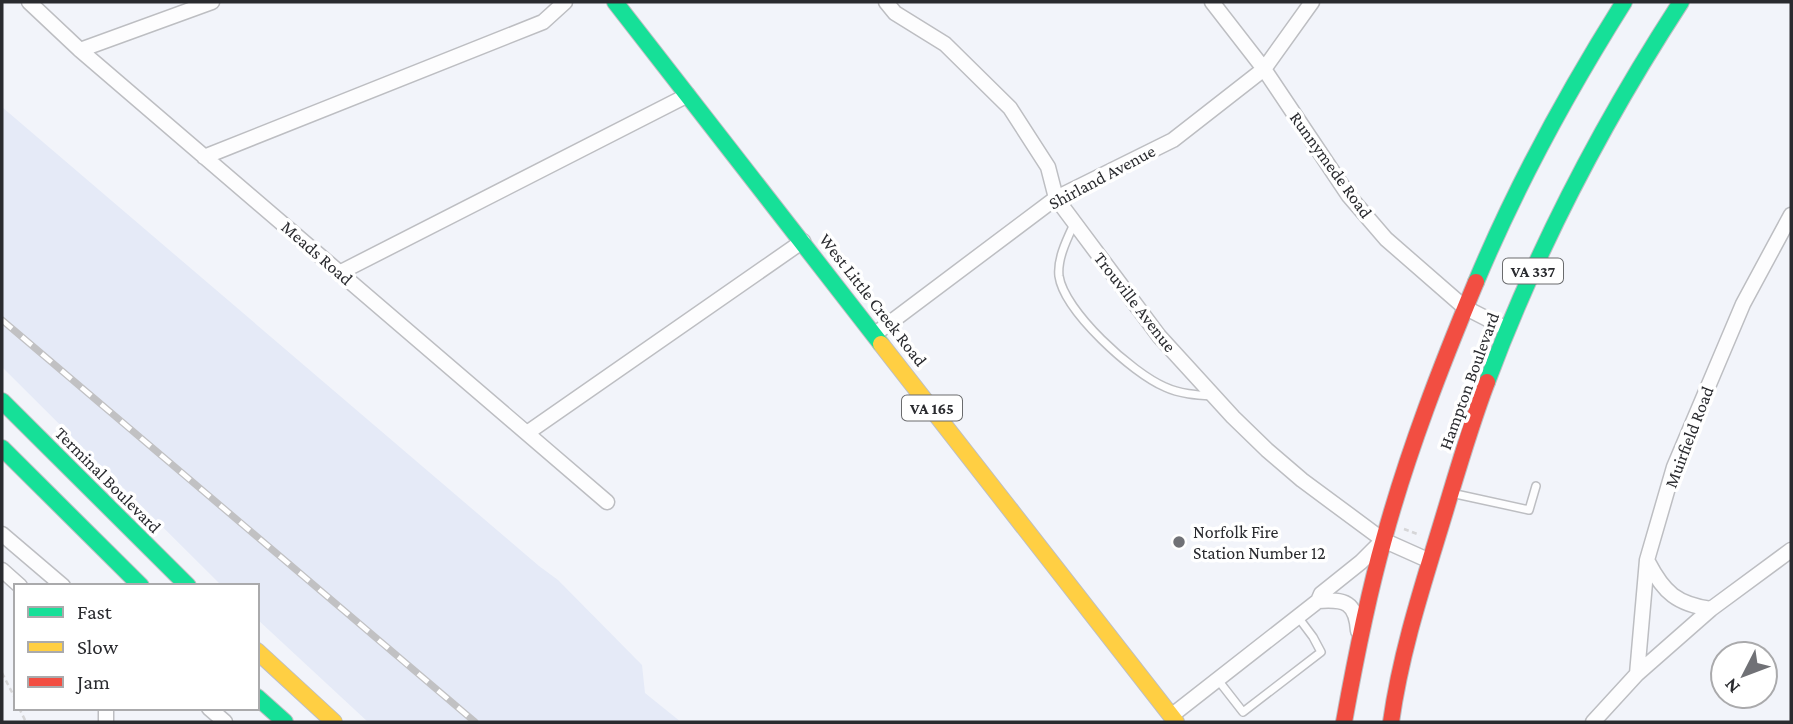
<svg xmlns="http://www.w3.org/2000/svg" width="1793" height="724" font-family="'Crimson Pro',serif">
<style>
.built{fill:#e5eaf7}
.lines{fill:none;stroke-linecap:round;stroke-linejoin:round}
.lane-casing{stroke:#bdbec2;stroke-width:10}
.street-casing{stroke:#bdbec2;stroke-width:17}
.fast-casing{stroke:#bdbec2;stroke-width:18}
.slow-casing{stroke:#bdbec2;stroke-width:18}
.jam-casing{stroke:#bdbec2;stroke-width:18}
.path{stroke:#d6d6d8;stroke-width:2.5;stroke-dasharray:5 3.5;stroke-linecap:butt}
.lane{stroke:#fdfdfe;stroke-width:7}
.street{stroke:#fdfdfe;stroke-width:14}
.fast{stroke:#16e098;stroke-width:16}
.slow{stroke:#ffcf43;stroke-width:16}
.jam{stroke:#f24e42;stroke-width:16}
.rail-casing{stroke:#c1c1c3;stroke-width:7}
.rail{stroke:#fff;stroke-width:4.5;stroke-dasharray:13;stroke-linecap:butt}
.poi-dot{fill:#707176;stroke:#fff;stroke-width:2.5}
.labels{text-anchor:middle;stroke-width:7;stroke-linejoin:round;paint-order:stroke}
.shield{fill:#fff;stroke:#6a6b6d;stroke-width:2}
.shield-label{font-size:16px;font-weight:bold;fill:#2a2b2f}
.street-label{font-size:18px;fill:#2a2b2f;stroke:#fff}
.poi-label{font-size:18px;fill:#2a2b2f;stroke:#fff;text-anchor:start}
</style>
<rect width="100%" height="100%" fill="#f2f4fa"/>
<!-- built -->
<path class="built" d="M2 107 539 566 558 580 642 665 645 693 681 722H368L257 619V586H222L2 367Z"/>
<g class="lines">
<defs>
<path id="lane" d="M1074 224C1067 239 1057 259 1059 276 1064 311 1132 373 1165 387 1180 394 1197 395 1213 396
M1451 493 1529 510 1536 486
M1218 680 1243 712 1321 652 1313 637 1298 617"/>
<path id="street" d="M29 2 80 50 607 502
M886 2 895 13 945 44 1010 108 1048 167 1056 198 1159 336 1233 417 1267 450 1302 480 1383 540 1430 561
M1212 2 1264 69 1349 196 1386 239 1464 307 1507 329
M80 50 212 2
M204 157 543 22 565 2
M339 273 688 95
M875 334 1056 198 1173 140 1264 69 1312 2
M527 433 803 241
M2 534 63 586
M1648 562C1664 593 1677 604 1711 609
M2 570 20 586
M1318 601C1345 599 1356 602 1358 631
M1637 674 1647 560 1674 467 1743 304 1791 215
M209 708 225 722
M1171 716 1318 601 1321 594 1361 562 1380 543
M106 722V708
M1593 722 1637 674 1711 609 1791 550"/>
<path id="fast" d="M615 2 881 344
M1476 282C1517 184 1568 91 1624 2
M1487 382C1537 248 1603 122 1681 2
M2 401 188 586
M2 448 141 586
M257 697 285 722"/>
<path id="slow" d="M881 344 1176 722
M257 651 334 722"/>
<path id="jam" d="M1344 722C1355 661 1367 599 1384 539 1408 451 1441 366 1476 282
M1391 722C1400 658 1419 597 1438 535 1454 483 1468 432 1487 382"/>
</defs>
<!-- lane casing -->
<use href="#lane" class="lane-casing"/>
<!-- street casing -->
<use href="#street" class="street-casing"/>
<!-- fast casing -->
<use href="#fast" class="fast-casing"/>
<!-- slow casing -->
<use href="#slow" class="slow-casing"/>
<!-- jam casing -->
<use href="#jam" class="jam-casing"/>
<!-- path -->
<path class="path" d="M1404 529 1420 535
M2 673 16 700
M19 708 26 722"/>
<!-- lane -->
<use href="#lane" class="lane"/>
<!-- street -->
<use href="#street" class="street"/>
<!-- fast -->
<use href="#fast" class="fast"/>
<!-- slow -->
<use href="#slow" class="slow"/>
<!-- jam -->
<use href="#jam" class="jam"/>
<defs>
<path id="rail" d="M2 320 475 722"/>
</defs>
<!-- rail casing -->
<use href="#rail" class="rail-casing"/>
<!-- rail -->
<use href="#rail" class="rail"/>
</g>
<!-- markers -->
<circle class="poi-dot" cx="1179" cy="542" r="7"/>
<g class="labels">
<!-- shield labels -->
<g class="shield">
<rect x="1503" y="258.5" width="60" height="25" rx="5"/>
<rect x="902" y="395.5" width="60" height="25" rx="5"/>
</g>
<g class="shield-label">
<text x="1533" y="277">VA 337</text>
<text x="932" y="414">VA 165</text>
</g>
<!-- street labels -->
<g class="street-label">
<text transform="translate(1331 165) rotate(54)" y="6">Runnymede Road</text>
<text transform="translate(1102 177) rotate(-28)" y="6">Shirland Avenue</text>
<text transform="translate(317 253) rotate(41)" y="6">Meads Road</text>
<text transform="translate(873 300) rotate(52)" y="6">West Little Creek Road</text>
<text transform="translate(1135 302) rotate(52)" y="6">Trouville Avenue</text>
<text transform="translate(1469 381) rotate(-70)" y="6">Hampton Boulevard</text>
<text transform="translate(1689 437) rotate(-69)" y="6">Muirfield Road</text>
<text transform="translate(108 480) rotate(45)" y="6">Terminal Boulevard</text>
</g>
<!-- poi labels -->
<g class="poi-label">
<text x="1193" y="538">Norfolk Fire<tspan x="1193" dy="21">Station Number 12</tspan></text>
</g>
</g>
<!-- border -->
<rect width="1793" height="724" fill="none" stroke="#2a2b2f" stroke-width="7"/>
<!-- legend -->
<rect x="14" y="584" width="245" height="126" fill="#ffffff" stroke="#aaaaac" stroke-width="2"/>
<rect x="28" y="607" width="35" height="10" fill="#16e098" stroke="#aaaaac" stroke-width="2"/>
<text x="77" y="619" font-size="21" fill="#2a2b2f">Fast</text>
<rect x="28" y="642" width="35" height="10" fill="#ffcf43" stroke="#aaaaac" stroke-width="2"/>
<text x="77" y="654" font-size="21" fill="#2a2b2f">Slow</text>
<rect x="28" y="677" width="35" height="10" fill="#f24e42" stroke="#aaaaac" stroke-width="2"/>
<text x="77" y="689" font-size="21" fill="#2a2b2f">Jam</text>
<!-- north arrow -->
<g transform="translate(1744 675) rotate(228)"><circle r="33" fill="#ffffff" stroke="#aaaaac" stroke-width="2"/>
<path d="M0-5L12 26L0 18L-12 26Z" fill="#707176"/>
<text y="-10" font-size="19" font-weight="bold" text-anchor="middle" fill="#2a2b2f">N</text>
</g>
</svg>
